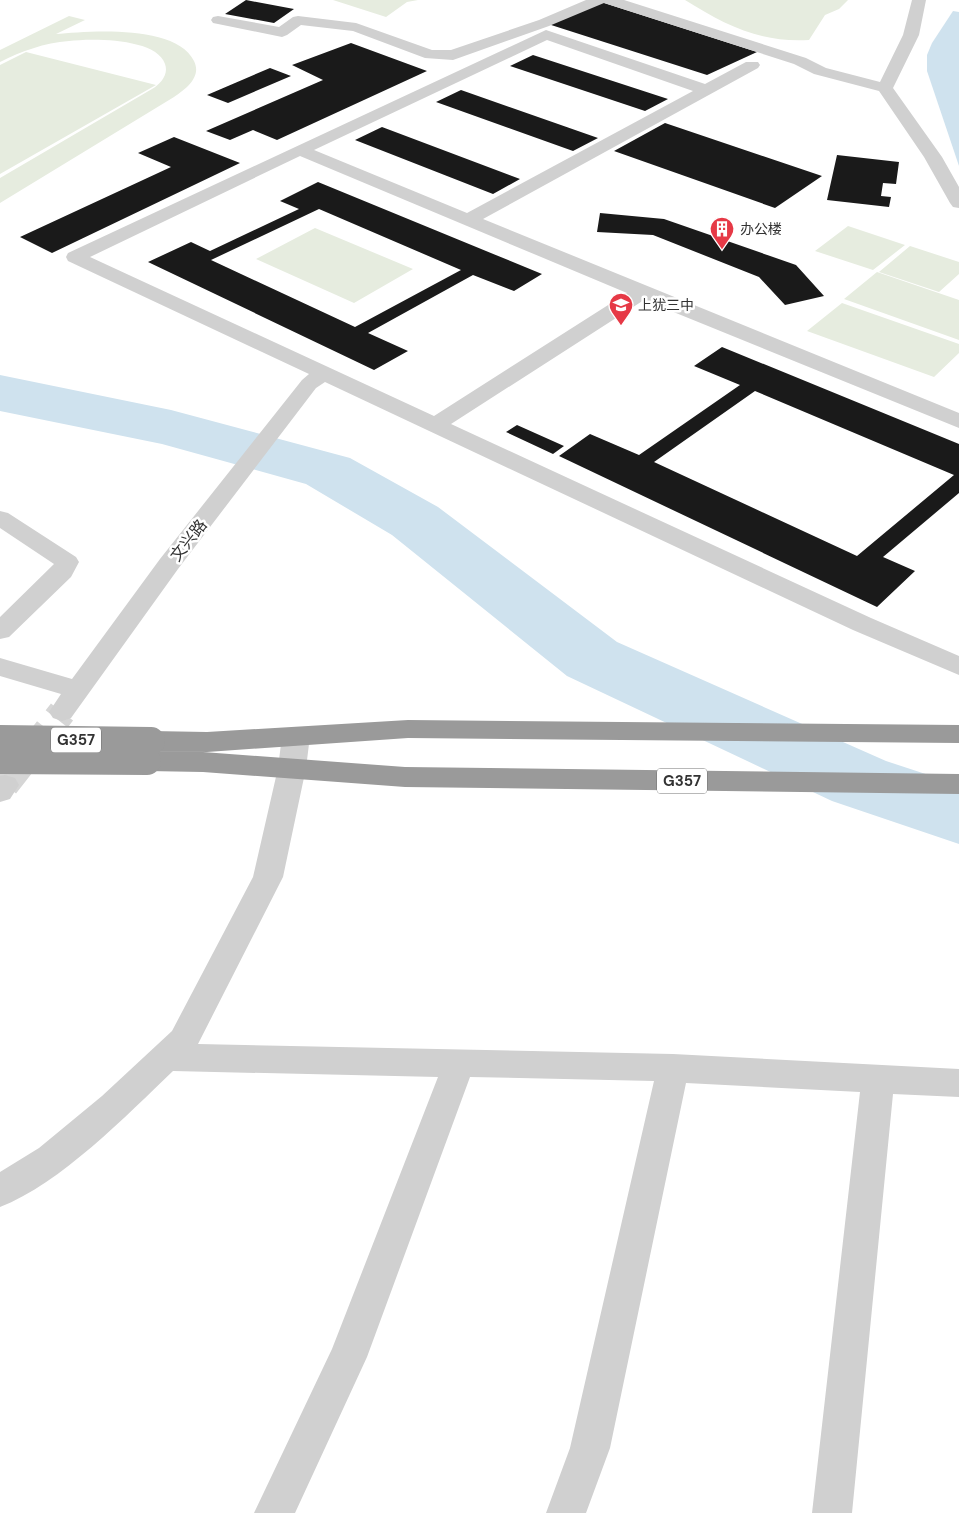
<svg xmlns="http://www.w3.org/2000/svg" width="959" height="1513" font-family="'DM Sans','Noto Sans SC',sans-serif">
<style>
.green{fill:#e6ecdf}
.water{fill:#cfe2ee}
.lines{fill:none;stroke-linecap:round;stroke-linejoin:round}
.river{fill:#cfe2ee;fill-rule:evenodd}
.building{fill:#1a1a1a;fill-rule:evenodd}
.minor-tunnel{stroke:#d6d6d6;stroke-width:28;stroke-dasharray:28 14;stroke-linecap:butt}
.minor{fill:#d0d0d0;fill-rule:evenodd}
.highway{fill:#9a9a9a;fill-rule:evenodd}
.highway-bridge{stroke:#9a9a9a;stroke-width:28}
.labels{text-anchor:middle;stroke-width:5;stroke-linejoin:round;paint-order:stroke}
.far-poi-label{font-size:14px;fill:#333;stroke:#fff;text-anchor:start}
.shield{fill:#fff;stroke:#707070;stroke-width:1}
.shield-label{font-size:15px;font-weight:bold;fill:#333}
.street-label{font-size:16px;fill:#333;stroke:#fff}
</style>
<rect width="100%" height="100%" fill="#fff"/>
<!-- green -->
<path class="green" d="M333 0H418L407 2 386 17Z
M685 0H848L839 9 825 15 809 40C760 43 725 25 685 0Z
M69 16 85 20 56 34C89 31 176 24 194 61 202 77 186 89 174 97L0 203V178L152 89C160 84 169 75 165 64 157 38 92 38 69 41 44 43 22 51 0 62V50Z
M26 52 156 85 0 174V65Z
M848 226 905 245 873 270 815 251Z
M315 228 413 269 354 303 256 259Z
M910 246 959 262V274L939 292 879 272Z
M877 272 959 300V340L844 299Z
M842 303 959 344V353L934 377 807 331Z"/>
<!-- water -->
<path class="water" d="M953 11 959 12V166L927 71V55L932 43Z"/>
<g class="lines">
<!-- river -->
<path class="river" d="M0 375 171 410 350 458 438 507 617 642 886 761 959 785V844L832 801 567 676 392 535 306 484 162 444 0 411Z"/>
</g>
<!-- building -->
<path class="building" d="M246 0 294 9 274 23 225 14Z
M601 2 757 52 707 75 548 24Z
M351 43 427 71 277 140 253 130 230 140 206 131 323 80 292 65Z
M533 55 668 99 645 111 510 66Z
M270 68 291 76 228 103 207 95Z
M461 90 598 138 573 151 436 102Z
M665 123 822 176 775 208 614 151Z
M382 127 520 179 493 194 355 140Z
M174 137 240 163 52 253 20 237 171 167 138 153Z
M837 155 899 162 896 184 883 183 881 196 891 197 889 207 827 200Z
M318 182 542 274 514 291 473 275 368 333 408 351 374 370 148 262 191 242 210 251 299 209 280 201ZM319 209 461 270 355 327 211 260Z
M600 213 664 219 796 265 824 296 785 305 759 277 653 235 597 232Z
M722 347 959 444V493L883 557 915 571 877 607 559 456 590 434 639 455 740 385 694 366ZM755 391 954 475 857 556 654 462Z
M517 425 564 446 553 454 506 432Z"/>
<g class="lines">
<!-- minor-tunnel -->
<path class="minor-tunnel" d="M5 785 62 712"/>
<!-- minor -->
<path class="minor" d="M586 0H624L806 58 826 68 880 82 903 35 912 0H926L919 35 893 88 942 157 959 187V208L953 207 950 203 924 157 879 91 814 74 794 64 604 3 549 26 453 60 425 58 353 31 301 25 287 35 282 37 218 24 213 23 211 20 213 17 218 16 279 27 293 17 298 16 356 23 432 50H451L539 20Z
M546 30 705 84 746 62H758L760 65 758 68 483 219 959 413V428L644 300 451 424 871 618 959 656V675L853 630 325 382 316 388 178 569 71 718 62 721 53 718 49 712 61 694 0 676V658L72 679 160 559 302 380 309 374 68 261 66 257 68 253ZM547 40 693 91 467 213 314 150ZM300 156 627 293 434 416 90 257Z
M0 511 8 513 76 557 79 562 71 577 9 637 0 639V617L54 564 0 528Z
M296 727 306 729 310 736 306 768 283 877 198 1044 673 1054 959 1069V1097L893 1094 852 1513H812L860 1092 686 1083 610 1448 586 1513H546L570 1448 654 1081 470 1077 367 1357 295 1513H254L332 1349 438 1077 173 1071C127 1115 60 1184 0 1207V1172L39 1148 102 1096 172 1031 253 877 278 768 282 736 286 729Z
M5 775 15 778 19 785 10 799 0 802V776Z"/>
<!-- highway -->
<path class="highway" d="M408 720 959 725V743L408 738 207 752 151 751 141 748 137 741 141 734 151 731 207 732Z
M147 751 203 752 405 767 959 774V794L405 787 203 772 147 771 137 768 133 761 137 754Z"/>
<!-- highway-bridge -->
<path class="highway-bridge" d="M0 739 151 741
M0 760 147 761"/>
</g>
<!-- icons -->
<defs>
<symbol id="building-pin" viewBox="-11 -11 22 30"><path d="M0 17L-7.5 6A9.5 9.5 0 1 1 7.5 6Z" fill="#e63946" stroke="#fff"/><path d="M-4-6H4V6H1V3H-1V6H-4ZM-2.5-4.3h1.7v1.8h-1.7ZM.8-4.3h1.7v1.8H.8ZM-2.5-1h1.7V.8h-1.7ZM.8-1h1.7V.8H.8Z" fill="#fff"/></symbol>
<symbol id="school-pin" viewBox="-11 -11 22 30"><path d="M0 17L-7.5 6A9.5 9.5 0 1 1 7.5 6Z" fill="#e63946" stroke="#fff"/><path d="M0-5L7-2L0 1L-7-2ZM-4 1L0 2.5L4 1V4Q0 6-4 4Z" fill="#fff"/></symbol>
</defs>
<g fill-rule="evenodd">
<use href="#building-pin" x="708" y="215" width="28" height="38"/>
<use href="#school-pin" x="607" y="291" width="28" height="38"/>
</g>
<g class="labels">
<!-- far-poi labels -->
<g class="far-poi-label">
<text x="740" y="234">办公楼</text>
<text x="638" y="310">上犹三中</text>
</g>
<!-- shield labels -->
<g class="shield">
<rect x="51" y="727.5" width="50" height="25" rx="4"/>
<rect x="657" y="768.5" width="50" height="25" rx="4"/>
</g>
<g class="shield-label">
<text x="76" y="745">G357</text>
<text x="682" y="786">G357</text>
</g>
<!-- street labels -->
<g class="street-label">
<text transform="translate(188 540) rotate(-52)" y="6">文兴路</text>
</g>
</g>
</svg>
